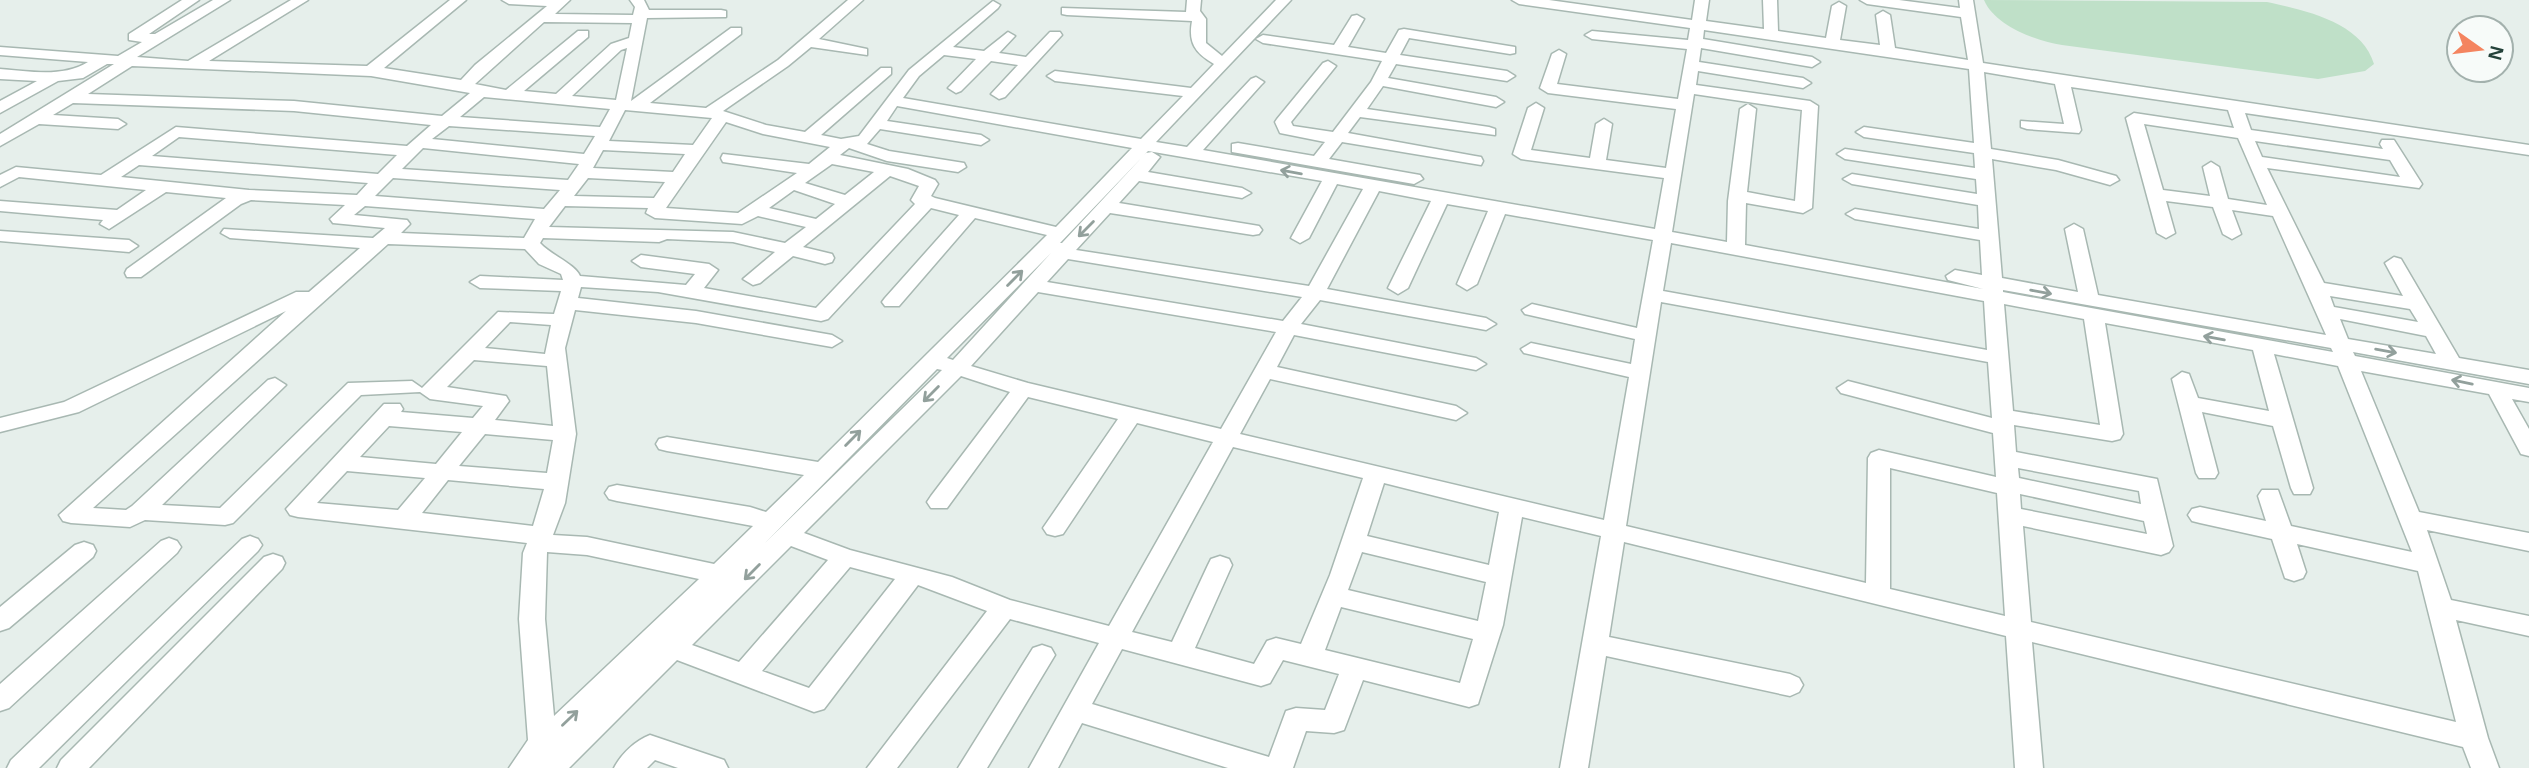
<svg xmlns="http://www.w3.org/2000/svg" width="2529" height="768" font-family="Helvetica,sans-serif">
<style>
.green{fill:#bfe0c8}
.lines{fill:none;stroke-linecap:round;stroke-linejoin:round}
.minor-casing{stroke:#a8b8b2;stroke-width:3}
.minor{fill:#fff;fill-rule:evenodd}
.oneway{stroke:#92a09c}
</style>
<rect width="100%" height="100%" fill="#e6efeb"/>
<!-- green -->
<path class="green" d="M1984 0 2267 2C2304 10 2362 22 2374 64L2365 71 2318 79 2062 45C2036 41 1995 26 1984 0Z"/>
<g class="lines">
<defs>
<path id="minor" d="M182 0H199L149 34H155L213 0H230L137 57 188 61 291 0H308L209 61 367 66 450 0H466L384 68 461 80 475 65 547 6 509 4 502 0H570L555 14 633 15 635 7 630 0H644L649 10H721L726 11V17L647 18 631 101 731 28H741V34L650 103 706 108 778 60 848 0H863L819 39 867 49V55L811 47 788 66 723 111 766 125 805 132 881 68H891V74L821 135 841 139 859 136 909 70 993 1 1000 5 998 8 953 47 984 51 1008 32 1015 36 999 53 1026 57 1050 32H1060L1062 35 1005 97 999 99 991 94 1018 65 991 61 961 91 956 93 948 88 976 59 944 55 919 76 903 98 1141 139 1183 96 1055 81 1047 76 1055 71 1191 88 1214 64C1195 53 1188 43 1192 21L1067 15 1062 14V8L1186 12 1187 0H1201L1200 11 1206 19V43L1222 56 1276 0H1291L1156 142 1187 147 1251 79 1256 77 1264 82 1261 85 1203 150 1655 229 1664 178 1521 159 1513 154 1528 108 1536 103 1544 108 1531 150 1590 158 1596 124 1604 119 1612 124 1606 160 1666 168 1676 109 1548 93 1540 88 1552 54 1559 50 1566 54 1557 84 1678 99 1687 49 1592 39 1585 35 1592 31 1688 40 1690 28 1519 4 1512 0H1549L1692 20 1695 0H1709L1706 21 1764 29 1763 0H1777L1778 31 1826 38 1832 6 1839 2 1846 6 1840 40 1880 45 1876 15 1883 11 1890 15 1895 48 1968 60 1961 17 1867 4 1860 0H1899L1960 8 1959 0H1973L1983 63 2529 145V155L2245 113 2251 130 2383 149 2380 144 2382 140H2394L2422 184 2419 188 2267 168 2324 283 2403 296 2385 263 2394 257 2401 259 2459 358 2529 370V384L2353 352 2355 356 2529 388V402L2512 399 2529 429V456L2521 454 2489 394 2361 371 2419 512 2529 533V551L2427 530 2451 600 2529 616V636L2456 620 2488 738 2499 768H2471L2463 747 2032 642 2043 768H2015L2006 636 1624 542 1609 637 1790 674 1799 678 1803 685 1799 692 1790 696 1606 656 1588 768H1560L1601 536 1522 517 1503 625 1478 704 1469 707 1363 680 1344 730 1334 733 1306 731 1293 768H1228L1082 723 1058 768H1029L1099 643 1010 619 897 768H867L987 611 918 585 824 709 814 712 677 660 569 768H509L528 740 519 619 523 553 527 543 298 517 290 515 286 509 384 404H400L403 409 401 412 473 418 483 406 430 399 420 392 361 395 233 523 225 525 145 520 130 527 71 523 63 521 59 515 286 311 79 412 0 432V418L64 402 296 292H309L360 248 230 238 221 233 224 229 373 238 385 228 333 223 330 219 345 205 251 200 241 204 141 277H127L125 273 127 269 226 198 166 192 109 229 100 224 103 220 0 211V201L117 210 146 190 19 177 0 187V175L16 167 101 175 176 127 407 146 431 125 294 111 73 103 53 115 118 119 126 124 118 129 39 124 0 146V134L114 64H107L83 78 58 81 0 113V101L37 81 0 79V69C30 71 62 78 88 62L0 55V47L118 56 142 42 129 40V34ZM544 22 632 23 629 38 611 44 556 94 524 91 588 37V31H578L506 90 475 84ZM1704 30 1969 69 1974 143 1864 127 1856 132 1864 137 1974 153 1975 168 1845 149 1837 154 1845 159 1976 179 1977 194 1852 174 1843 179 1852 184 1978 205 1979 229 1855 209 1846 214 1855 219 1980 240 1982 275 1955 270 1946 276 1948 280 1983 289 1745 245 1746 203 1803 213 1812 208 1818 106 1810 101 1696 85 1698 71 1803 88 1811 83 1803 78 1699 62 1701 48 1812 67 1820 62 1812 57 1703 39ZM627 48 616 100 572 96 621 50ZM132 66 371 76 470 93 442 116 294 101 88 94ZM1984 72 2055 84 2064 124 2021 121V127L2027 129 2079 133 2081 130 2071 87 2228 110 2234 128 2134 113 2126 118 2157 233 2166 238 2175 233 2166 201 2213 207 2223 234 2232 239 2241 234 2232 210 2273 216 2326 335 2098 295 2083 229 2074 224 2065 229 2078 292 2002 278 1992 159 2056 170 2110 185 2119 180 2116 176 2058 160 1991 149ZM1694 94 1802 110 1795 201 1747 192 1756 109 1748 104 1740 109 1728 201 1727 242 1672 232ZM484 97 610 109 600 127 460 117ZM897 106 1132 148 1056 227 935 198 931 196 938 184 935 180 908 169 840 155 849 148 887 161 958 172 966 167 964 163 889 151 867 144 880 129 981 145 989 140 981 135 887 121ZM625 110 712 118 693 145 609 141ZM726 122 763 134 830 147 809 164 723 154 721 158 723 162 797 173 738 213 666 208ZM2144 124 2238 138 2267 205 2228 199 2219 167 2211 162 2203 167 2210 196 2163 190ZM449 126 595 136 584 154 432 139ZM179 137 397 155 378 174 152 156ZM2255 141 2390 160 2400 177 2262 157ZM423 148 579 164 568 180 402 169ZM603 150 685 154 673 172 593 168ZM1148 151 1322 181 1291 238 1300 243 1309 238 1337 184 1363 189 1309 286 1076 250 1110 213 1253 235 1259 234 1262 230 1259 226 1253 225 1119 203 1139 181 1242 198 1251 193 1242 188 1148 172 1160 157 1152 152 1146 153 1062 243H1060ZM832 164 874 172 845 195 805 183ZM139 165 368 183 357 195 249 190 121 177ZM890 176 919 186 911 200 915 204 816 308 704 288 718 270 709 264 641 255 632 261 641 267 695 274 686 285 580 276C575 264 551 255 540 243L543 238 659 242 667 239 733 242 775 252 743 279 753 285 760 283 793 256 825 264 832 262 834 258 832 254 803 247ZM393 178 560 190 544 209 375 196ZM588 178 665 182 654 198 574 196ZM794 190 835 204 816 219 769 208ZM1379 191 1431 201 1388 288 1398 294 1408 288 1447 204 1488 211 1457 284 1467 290 1477 284 1505 214 1653 240 1637 328 1532 304 1522 310 1525 314 1635 339 1631 364 1531 343 1521 349 1524 353 1629 377 1604 520 1240 434 1270 379 1456 420 1467 413 1456 406 1277 367 1294 335 1476 370 1486 364 1476 358 1301 324 1320 300 1486 330 1496 324 1486 318 1327 289ZM365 206 535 219 524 238 401 233 410 224 407 220 354 215ZM565 206 648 208 646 213 655 218 742 224 758 216 806 227 785 243 733 232 549 227ZM931 208 959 215 885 298 882 302 885 306H899L975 218 1047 235 818 462 667 437 659 439 656 444 659 449 667 451 804 475 766 512 750 507 617 485 609 487 605 493 609 499 617 501 753 526 714 564 587 537 553 535 565 503 576 434 565 348 575 310 696 323 832 347 842 341 832 335 696 311 578 298 581 287 658 292 821 321 828 319ZM1671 243 1984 301 1987 350 1663 291ZM388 244 525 249 539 264 561 274 563 280 480 276 470 282 480 288 561 291 554 314 498 312 422 388 412 381 348 383 220 508 162 505 286 385 275 378 268 380 132 506 126 510 93 508ZM1051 253 953 360 947 358ZM1068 259 1302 297 1283 321 1047 282ZM2003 290 2331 348 2333 352 2003 292ZM1038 292 1276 332 1221 429 1028 383 971 366ZM2330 296 2410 309 2418 322 2334 307ZM1661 302 1988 362 1992 418 1848 381 1837 388 1841 393 1993 433 1996 477 1879 450 1871 453 1868 458 1866 583 1626 526ZM2004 304 2084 319 2100 425 2013 411ZM2340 319 2426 336 2436 354 2348 339ZM510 322 551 325 545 354 485 348ZM2105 323 2253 350 2269 411 2198 398 2189 374 2182 372 2172 379 2196 473 2199 478H2215L2218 473 2202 412 2273 426 2291 488 2294 494H2310L2313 488 2274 354 2338 366 2412 552 2291 526 2278 490H2262L2258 496 2266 521 2200 507 2192 509 2188 515 2192 521 2200 523 2272 539 2285 578 2294 581 2303 578 2306 572 2297 544 2418 571 2456 722 2031 622 2023 526 2161 555 2169 552 2173 546 2157 479 2016 452 2014 425 2112 441 2120 439 2123 434ZM474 360 547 366 553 426 495 420 509 401 506 396 447 387ZM937 369 942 370 765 543ZM961 376 1010 392 931 496 927 502 931 508H947L1028 397 1118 419 1043 528 1047 534 1055 536 1063 534 1137 423 1213 442 1109 626 1010 600 952 577 850 550 804 533ZM389 426 462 432 436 464 360 457ZM485 434 553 440 547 473 459 466ZM1233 447 1363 478 1330 575 1301 644 1276 638 1267 641 1254 664 1195 648 1232 565 1229 559 1220 556 1211 559 1208 565 1172 642 1132 632ZM1890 468 1997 493 2005 616 1890 589ZM2018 468 2139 491 2141 504 2019 478ZM347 471 425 478 398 510 317 503ZM448 480 544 489 533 526 422 513ZM1384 483 1499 512 1489 565 1367 536ZM2020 494 2144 521 2147 534 2021 509ZM791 546 828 560 739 662 692 645ZM547 552 587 555 699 579 554 716 545 619ZM1362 552 1486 582 1478 621 1348 590ZM850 567 895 579 809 688 762 671ZM1341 607 1473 639 1460 683 1325 650ZM1122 649 1261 686 1270 683 1283 660 1339 674 1325 710 1296 708 1286 711 1269 757 1092 704Z
M1357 15 1364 19 1348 47 1386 53 1399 30 1404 29 1515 47V53L1510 54 1409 38 1400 55 1507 71 1515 76 1507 81 1396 64 1388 78 1496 97 1504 102 1496 107 1383 86 1367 109 1489 127 1495 129V135L1360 117 1348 133 1475 156 1481 157 1483 161 1481 165 1342 142 1329 159 1420 175 1423 179 1414 184 1232 152V144L1238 143 1314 156 1325 142 1280 133 1275 122 1277 119 1323 63 1328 61 1336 66 1291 122 1293 126 1333 132 1371 82 1382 61 1263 43 1256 39 1263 35 1334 45 1352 16Z
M0 231 129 240 138 246 129 252 0 241Z
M250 536 258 539 262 545 258 551 39 768H7L11 760 242 539Z
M169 538 177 541 181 547 177 553 9 708 0 711V684L161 541Z
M84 542 93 545 96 551 93 557 9 628 0 631V607L75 545Z
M273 554 282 557 285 563 282 569 89 768H57L61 760 264 557Z
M1042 645 1051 648 1055 655 987 768H958L1033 648Z
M650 735 724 760 728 768H678L655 760 647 768H614C621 754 635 741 650 735Z"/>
</defs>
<!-- minor casing -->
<use href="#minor" class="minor-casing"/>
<!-- minor -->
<use href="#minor" class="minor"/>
</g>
<!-- one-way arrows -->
<defs><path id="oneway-shaft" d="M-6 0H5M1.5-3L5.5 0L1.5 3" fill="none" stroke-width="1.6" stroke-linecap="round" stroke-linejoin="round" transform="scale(1.75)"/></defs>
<g class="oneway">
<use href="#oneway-shaft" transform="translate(1291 172) rotate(-170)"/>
<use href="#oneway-shaft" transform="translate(1086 229) rotate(135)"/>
<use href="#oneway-shaft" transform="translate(1015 278) rotate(-45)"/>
<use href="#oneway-shaft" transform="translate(2041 292) rotate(10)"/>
<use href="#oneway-shaft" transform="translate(2214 338) rotate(-170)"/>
<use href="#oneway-shaft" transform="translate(2386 351) rotate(10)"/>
<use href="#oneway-shaft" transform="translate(2462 382) rotate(-168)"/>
<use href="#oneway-shaft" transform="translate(931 394) rotate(135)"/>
<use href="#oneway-shaft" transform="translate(853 438) rotate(-45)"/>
<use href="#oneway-shaft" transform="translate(752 572) rotate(135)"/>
<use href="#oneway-shaft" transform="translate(570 718) rotate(-44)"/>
</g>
<!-- north arrow -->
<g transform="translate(2480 49) rotate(104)"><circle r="33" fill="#f7fbf9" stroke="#a3b1ad" stroke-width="2"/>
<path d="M0-5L12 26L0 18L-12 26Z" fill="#f4845f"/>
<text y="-10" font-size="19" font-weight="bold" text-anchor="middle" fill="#24423a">N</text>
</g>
</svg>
